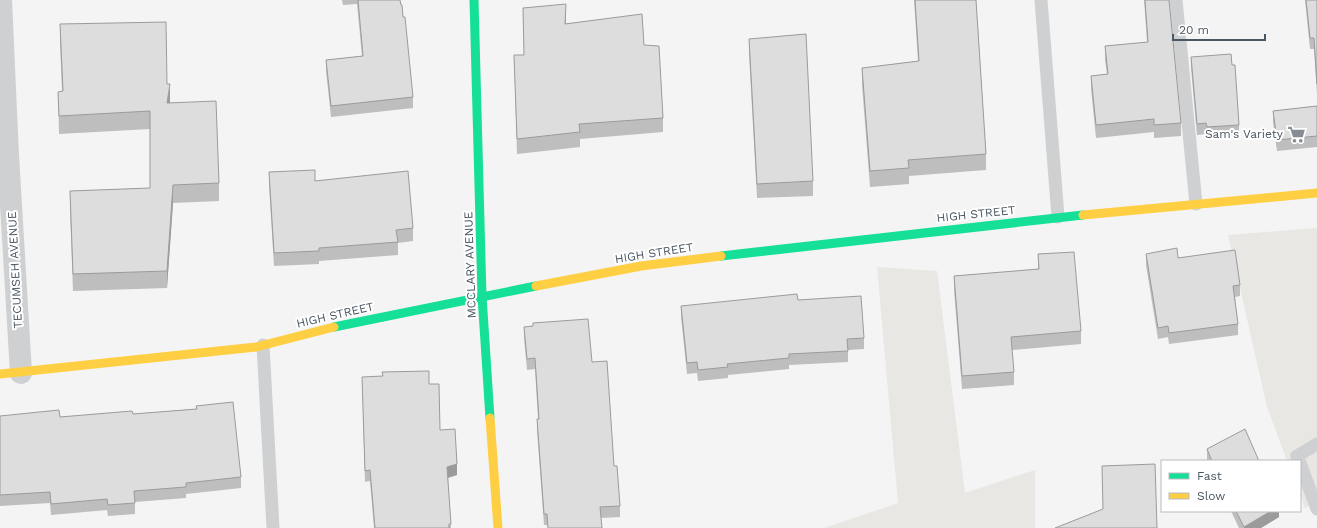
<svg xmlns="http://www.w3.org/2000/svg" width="1317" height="528" font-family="'Work Sans',sans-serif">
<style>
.commercial{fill:#e8e7e3}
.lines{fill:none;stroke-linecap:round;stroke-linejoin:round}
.lane{stroke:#ced0d2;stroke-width:13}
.street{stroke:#ced0d2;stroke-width:22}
.fast{stroke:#16e098;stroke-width:9}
.slow{stroke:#ffcf43;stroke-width:9}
.wall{fill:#bebebf}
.shaded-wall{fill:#9b9b9b}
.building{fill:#ddddde;stroke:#9b9b9b}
.labels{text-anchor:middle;stroke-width:4;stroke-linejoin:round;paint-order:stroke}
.poi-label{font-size:12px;fill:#4a5661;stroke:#fff;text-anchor:end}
.street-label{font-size:12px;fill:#4a5661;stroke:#fff}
</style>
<rect width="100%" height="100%" fill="#f4f4f4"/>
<!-- commercial -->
<path class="commercial" d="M1317 228V501L1305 508 1300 495V461H1287L1267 407 1228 235Z
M877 267 937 271 965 493 1035 470V528H824L898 503Z"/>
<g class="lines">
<!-- lane -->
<path class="lane" d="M1041 0 1058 217
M1176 0 1196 204
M263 345 273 528
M1299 461 1297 456 1317 444
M1300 463 1317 509"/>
<!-- street -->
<path class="street" d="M1 0 8 155 21 373"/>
<!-- fast -->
<path class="fast" d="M474 0 482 296 490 418
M721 256 1083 215
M334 327 536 286"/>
<!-- slow -->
<path class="slow" d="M1083 215 1317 193
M536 286 641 266 721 256
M0 374 256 347 334 327
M490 418 498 528"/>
</g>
<!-- wall -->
<path class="wall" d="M342 0H400L403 17 413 97V108L331 117 326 71V60L362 56 357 4 343 5Z
M914 0H976L986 154V170L909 176V184L870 187 862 85V68L918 61Z
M1144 0H1169L1181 123V136L1154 138V132L1096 138 1091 89V76L1107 74 1105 60V46L1147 42Z
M1305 0H1317V95L1314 49H1310Z
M523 8 566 18V24L644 45 663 118V132L580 139V147L517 154 514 55H524Z
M60 24 167 84 170 103 219 183V201L173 203 167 288 73 291 70 209V191L150 188V129L59 134 58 92 62 91 60 42Z
M749 39 813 181V196L757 198 749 54Z
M1191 57 1232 65 1239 125V136L1207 138 1206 134 1197 135 1191 68Z
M1317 106V147L1277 151 1273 122V111Z
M269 172 315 181 413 228V241L398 243V255L319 261V264L274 266 269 185Z
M1038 254 1081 331V344L1012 350 1014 372V385L962 389 954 290V276L1038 269Z
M1146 254 1178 258 1240 285V296L1235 297 1238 324V335L1169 344 1168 337 1158 339 1146 265Z
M798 300 864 338V349L848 350V362L789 365V369L728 375V378L698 381 697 373 687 374 681 317V306Z
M524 327 592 362 614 466 620 506V517L601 518 602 528H548L547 525H544L537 430V419H538L535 369 527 370 524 338Z
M362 377 429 384 440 430 457 475 448 478 451 528H374L370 481 365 482Z
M196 406 241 477V488L186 494V498L135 502V514L108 516 107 510 51 515 50 503 0 506V416L60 417 133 414 196 409Z
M1207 449 1259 461H1207Z
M1231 511H1279V517L1261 528H1239Z"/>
<!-- shaded-wall -->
<path class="shaded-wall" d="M566 4V18L565 39V24Z
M170 84V102L167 120V103Z
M173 185V203L167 288V271Z
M457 464V475L447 478V467Z
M1271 511H1279V517L1261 528H1244V527Z"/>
<!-- building -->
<path class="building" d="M358 0H400L401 5H402L403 17H405L413 97 331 106 326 60 363 56Z
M915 0H976L986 154 908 160 909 168 870 171 862 68 919 61Z
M1145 0H1169L1181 123 1154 125V119L1096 125 1091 76 1108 74 1105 46 1148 42Z
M1306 0H1317V84L1314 38H1310Z
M566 4 565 24 642 14 644 45 659 46 663 118 579 124 580 132 517 139 514 55H524L523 8Z
M166 22 167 84H170L167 103 216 101 219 183 173 185 167 271 73 274 70 191 150 188V111L59 116 58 92 63 91 60 24Z
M806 34 813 181 757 184 749 39Z
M1231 54 1232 65H1235L1239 125 1207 127 1206 123 1197 124 1191 57Z
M1317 106V136L1277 140 1273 111Z
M315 170V181L408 171 413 228 396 230 398 242 319 248V251L274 253 269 172Z
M1177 248 1178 258 1235 250 1240 285 1233 286 1238 324 1169 333 1168 326 1158 328 1146 254Z
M1074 252 1081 331 1011 337 1014 372 962 376 954 276 1039 269 1038 254Z
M797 294 798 300 861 296 864 338 847 339 848 351 789 354V358L727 364 728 367 698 370 697 362 687 363 681 306Z
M588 319 592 362 607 361 614 466H617L620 506 600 507 602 528H548L547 514H544L537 419H539L535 358 527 359 524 327 533 326V323Z
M429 371V384H439L440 430 455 429 457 464 447 467 451 524H449V528H375L370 470 365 471 362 377 383 376 382 372Z
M233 402 241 477 186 483V487L134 491 135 503 108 505 107 499 51 504 50 492 0 495V416L59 410 60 417 132 411 133 414 197 409 196 406Z
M1245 429 1259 461H1212L1207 449Z
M1155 464 1157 528H1055L1103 509 1102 466Z
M1236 511H1271L1244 527Z"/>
<!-- icons -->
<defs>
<symbol id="supermarket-bare" viewBox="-9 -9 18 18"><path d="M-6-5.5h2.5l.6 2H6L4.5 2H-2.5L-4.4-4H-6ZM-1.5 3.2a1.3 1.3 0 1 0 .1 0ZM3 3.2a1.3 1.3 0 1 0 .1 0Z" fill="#868d94" stroke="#fff" stroke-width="2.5" paint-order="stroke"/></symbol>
</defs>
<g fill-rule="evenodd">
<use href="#supermarket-bare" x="1284" y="122" width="25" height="25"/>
</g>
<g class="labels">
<!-- poi labels -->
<g class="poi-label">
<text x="1283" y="138">Sam's Variety</text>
</g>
<!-- street labels -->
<g class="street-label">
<text transform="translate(976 214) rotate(-6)" y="4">HIGH STREET</text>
<text transform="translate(654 253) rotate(-9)" y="4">HIGH STREET</text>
<text transform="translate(470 265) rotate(-92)" y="4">MCCLARY AVENUE</text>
<text transform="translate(15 270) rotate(-93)" y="4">TECUMSEH AVENUE</text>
<text transform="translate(335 315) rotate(-13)" y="4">HIGH STREET</text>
</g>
</g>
<!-- legend -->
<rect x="1161" y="460" width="140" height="52" fill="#ffffff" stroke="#b7bbc0"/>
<rect x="1169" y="473" width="20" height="6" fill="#16e098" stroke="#b7bbc0"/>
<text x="1197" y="480" font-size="12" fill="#4a5661">Fast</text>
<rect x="1169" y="493" width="20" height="6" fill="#ffcf43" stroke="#b7bbc0"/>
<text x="1197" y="500" font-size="12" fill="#4a5661">Slow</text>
<!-- scale -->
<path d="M1173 34v6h92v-6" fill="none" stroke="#4a5661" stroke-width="2"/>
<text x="1179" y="34" font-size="12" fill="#4a5661" stroke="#ffffff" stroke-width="3" paint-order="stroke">20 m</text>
</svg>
